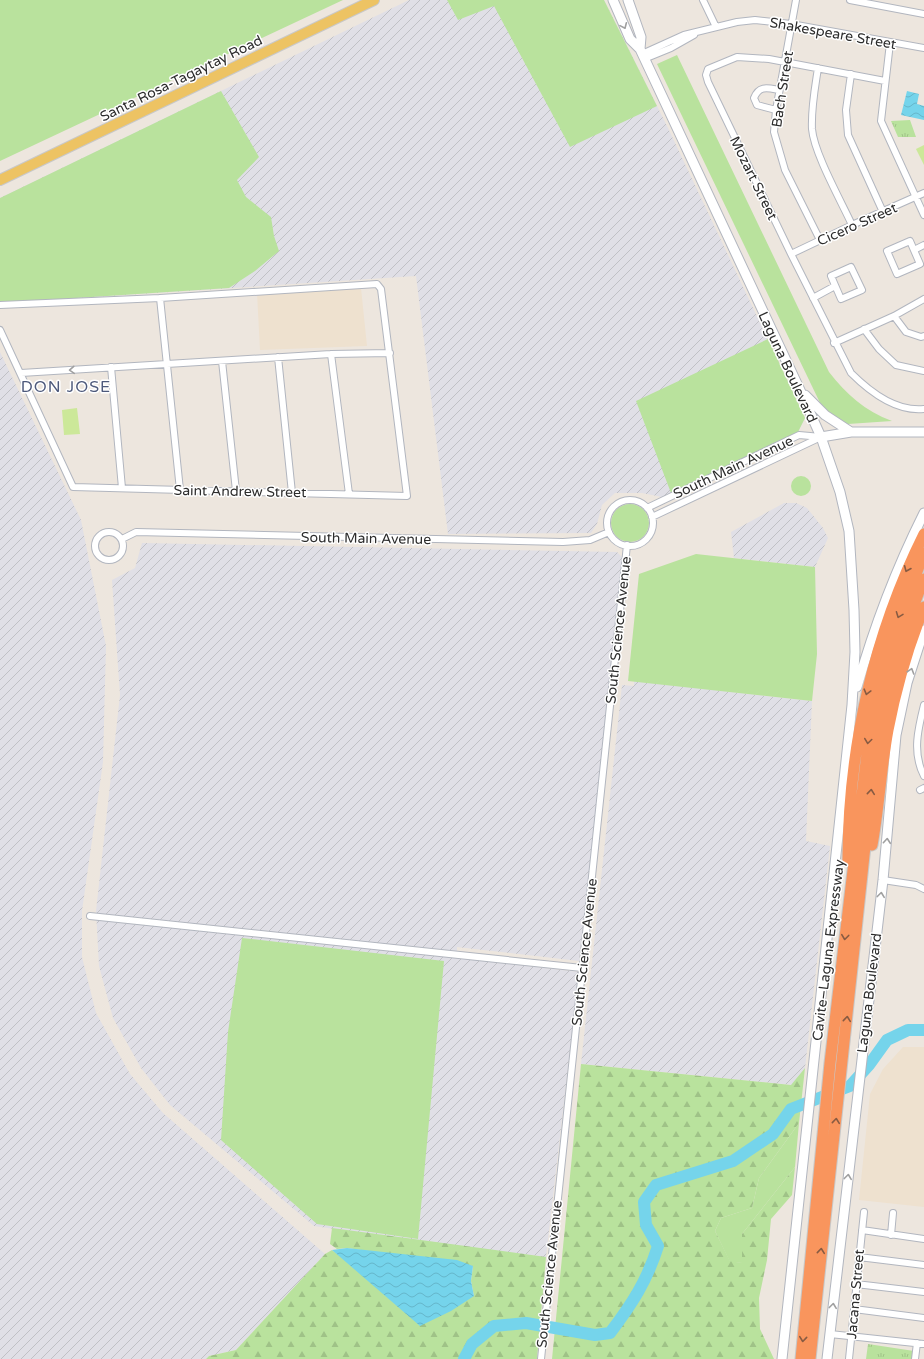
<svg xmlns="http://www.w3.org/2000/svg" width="924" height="1359" font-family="'Varela Round',sans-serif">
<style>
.industrial{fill:url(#industrial-furrows)}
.education{fill:#eee1cf}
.grass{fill:#b9e29d}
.forest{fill:url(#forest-firs)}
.park{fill:url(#park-tufts)}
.pitch{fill:#cce899}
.water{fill:url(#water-waves)}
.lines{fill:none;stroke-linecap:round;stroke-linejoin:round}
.river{stroke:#75d4eb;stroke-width:12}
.street-casing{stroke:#b2b6bf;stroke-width:8}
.secondary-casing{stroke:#b2b6bf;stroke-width:11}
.primary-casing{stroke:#c8c8c8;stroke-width:12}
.highway-casing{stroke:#c8c8c8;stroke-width:13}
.street{stroke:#fff;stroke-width:6}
.secondary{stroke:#fff;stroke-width:9}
.primary{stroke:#edc363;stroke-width:10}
.highway{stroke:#f9955d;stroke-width:11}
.oneway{stroke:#a0a0a0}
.oneway2{stroke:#885b42}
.labels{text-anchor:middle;stroke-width:3;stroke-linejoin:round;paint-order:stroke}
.street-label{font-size:14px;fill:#2c2c2c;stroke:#fff}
.quarter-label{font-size:16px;letter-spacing:1px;fill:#4d597b;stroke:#fff}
</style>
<defs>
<pattern id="industrial-furrows" width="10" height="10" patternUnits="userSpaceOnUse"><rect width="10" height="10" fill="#e0dfe6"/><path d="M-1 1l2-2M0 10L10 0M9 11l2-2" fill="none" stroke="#c0c0c5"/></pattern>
<pattern id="forest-firs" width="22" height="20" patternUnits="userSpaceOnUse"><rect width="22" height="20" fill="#b9e29d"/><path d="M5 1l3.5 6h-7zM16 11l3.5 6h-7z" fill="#9fc287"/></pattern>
<pattern id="park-tufts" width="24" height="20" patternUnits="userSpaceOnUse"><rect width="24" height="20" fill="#b9e29d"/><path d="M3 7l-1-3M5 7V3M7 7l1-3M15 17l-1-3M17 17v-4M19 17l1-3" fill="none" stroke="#9fc287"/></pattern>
<pattern id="water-waves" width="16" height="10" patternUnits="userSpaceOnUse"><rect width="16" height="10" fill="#75d4eb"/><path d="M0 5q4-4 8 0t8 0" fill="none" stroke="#65b6ca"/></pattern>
</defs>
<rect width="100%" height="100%" fill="#ede6de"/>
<!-- industrial -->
<path class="industrial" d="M409 0H604L668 128 805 418 798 432 662 497 642 493H615L602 505 597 524 591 533 448 534 416 276 0 303V198Z
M0 352 81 520 106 646 103 762 82 911V957L96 1013 130 1074 163 1113 325 1254 236 1350 209 1356 206 1359H0Z
M784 503H796L807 508 823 528 828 538 815 567 734 558 731 532Z
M142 543 617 552 626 561 579 961 457 947V958L579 972 546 1257 424 1242 314 1226 170 1105 141 1068 113 1018 99 966 96 911 120 695 112 580 135 568Z
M634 681 812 701 806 841 830 846 805 1068 792 1085 581 1064 622 685 634 686Z"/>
<!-- education -->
<path class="education" d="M361 288 367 346 260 350 257 293Z
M903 1047H924V1207L859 1200 870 1094 883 1069Z"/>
<!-- grass -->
<path class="grass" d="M0 0H343L0 161Z
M447 0H604L657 106 570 147 494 6 458 20Z
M677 55 829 372C846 394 865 411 892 421L848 424 840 422 822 407 657 64Z
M221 91 259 157 237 180 246 197 271 217 274 236 279 251 255 271 229 288 0 303V198Z
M768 339 805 418 798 432 671 493 636 401Z
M791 486a10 10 0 1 1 20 0a10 10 0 1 1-20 0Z
M611 523a19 19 0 1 1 38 0a19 19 0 1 1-38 0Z
M696 554 815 567 817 654 812 701 628 681 639 574Z
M242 938 444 961 418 1239 317 1224 221 1140 228 1032Z
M799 1123 795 1167 742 1234V1263L730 1262 715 1231 721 1218 752 1208 759 1178Z"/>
<!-- forest -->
<path class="forest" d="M581 1064 791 1085 805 1068 799 1123 759 1178 752 1208 721 1218 715 1231 730 1261 742 1263V1234L795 1167 792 1195 771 1219 767 1260 759 1298 760 1329 774 1359H552Z
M332 1228 546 1257 537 1359H206L209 1356 236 1350 325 1254 332 1250 358 1270 474 1296 471 1281 473 1266 347 1248 337 1249 330 1244Z"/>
<!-- park -->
<path class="park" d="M910 120 916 137H898L891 121Z
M868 1344 914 1351 913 1359H866Z"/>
<!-- pitch -->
<path class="pitch" d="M924 145V165L916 149Z
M77 408 80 434 64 435 62 410Z"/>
<!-- water -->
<path class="water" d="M907 91 919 94 917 104 924 106V120L901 115Z
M347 1248 457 1260 473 1266 471 1281 474 1296 451 1311 420 1326 332 1250Z"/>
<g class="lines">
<!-- river -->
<path class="river" d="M464 1359 472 1344 494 1326 526 1323 595 1335 610 1333C632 1304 647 1281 658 1246L646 1225 644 1202 656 1185 733 1161 773 1134 791 1109 850 1086 869 1065 887 1040 908 1030H924"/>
<defs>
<path id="street" d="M703 0 716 27
M796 0 776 110 774 132 785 170 820 240
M850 0 924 14
M890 43 881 121 924 215
M642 54 684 35 737 22 755 20 791 24 924 48
M644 59 671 48 694 35
M818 68C815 88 811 108 812 129 814 153 841 201 852 225
M851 74 846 110 848 135 883 212
M885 81 769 59 737 57 708 69 706 75 708 82 791 254 851 373C869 391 896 412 924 409
M776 110 757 105 754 98C759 85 768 88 779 90
M910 241 920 264 897 274 887 251Z
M914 250 924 245
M791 254 852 225 924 193
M851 267 862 290 841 299 831 276Z
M160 298 180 490
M813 298 835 286
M0 305 160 298 377 284 381 289 407 496 73 487 0 330
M894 316 906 332 921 337 924 336
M864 329 879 349 896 365 924 371
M834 343 894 316 924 299
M331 354 349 494
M278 357 292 493
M222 361 236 491
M111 367 122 488
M21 373 331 354 390 353
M607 523a23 23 0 1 1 46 0a23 23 0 1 1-46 0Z
M647 508 799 435 821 437
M652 517 821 437
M95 546a14 14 0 1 1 28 0a14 14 0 1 1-28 0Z
M122 539 136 532 563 542 590 540 609 532
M924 705C918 729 912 753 924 776
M920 790 924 788
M883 880 916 885 924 889
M90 916 582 968
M862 1230 924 1239
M891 1235 893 1213
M859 1257 924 1265
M856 1284 924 1292
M854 1309 924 1318
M830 1334 924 1344
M541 1359 627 545
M849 1359 864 1212
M915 1359 917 1343"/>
<path id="secondary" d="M613 0 630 39 640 49 799 388 821 437 840 492 849 531 854 610 855 652 852 705 782 1359
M628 0 641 37 640 49
M805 395 825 415 851 432
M821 437 851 432H924
M857 687C874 627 896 569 924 513
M827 1359 883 880 896 735 907 683 924 630"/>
<path id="primary" d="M0 180 374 0"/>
<path id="highway" d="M872 845C879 807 881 768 888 730 896 688 908 647 924 607
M848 860C848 748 874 634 924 534
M801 1359 830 1063 871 720 888 648 924 553
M810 1359 875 753C885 692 901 635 924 579"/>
</defs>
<!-- street casing -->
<use href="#street" class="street-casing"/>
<!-- secondary casing -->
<use href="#secondary" class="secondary-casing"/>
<!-- primary casing -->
<use href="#primary" class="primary-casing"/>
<!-- highway casing -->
<use href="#highway" class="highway-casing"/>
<!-- street -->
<use href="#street" class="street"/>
<!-- secondary -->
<use href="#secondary" class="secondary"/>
<!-- primary -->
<use href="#primary" class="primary"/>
<!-- highway -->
<use href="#highway" class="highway"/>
</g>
<!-- one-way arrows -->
<defs><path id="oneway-chevron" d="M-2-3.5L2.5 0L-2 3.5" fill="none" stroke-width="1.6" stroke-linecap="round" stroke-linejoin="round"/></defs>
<g class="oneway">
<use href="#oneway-chevron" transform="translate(624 26) rotate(66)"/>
<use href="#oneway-chevron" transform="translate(72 370) rotate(176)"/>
<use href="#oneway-chevron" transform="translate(911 671) rotate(-73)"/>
<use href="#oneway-chevron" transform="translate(887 841) rotate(-85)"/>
<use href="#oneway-chevron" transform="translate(881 895) rotate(-83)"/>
<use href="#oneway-chevron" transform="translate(848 1177) rotate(-83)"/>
<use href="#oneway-chevron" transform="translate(833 1306) rotate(-83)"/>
</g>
<g class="oneway2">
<use href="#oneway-chevron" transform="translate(907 569) rotate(113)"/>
<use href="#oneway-chevron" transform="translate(899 615) rotate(111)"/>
<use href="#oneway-chevron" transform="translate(867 692) rotate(105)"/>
<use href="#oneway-chevron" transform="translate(868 741) rotate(98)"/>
<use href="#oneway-chevron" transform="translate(871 792) rotate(-84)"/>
<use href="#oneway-chevron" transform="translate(845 937) rotate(97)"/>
<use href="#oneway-chevron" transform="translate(847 1019) rotate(-84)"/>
<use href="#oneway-chevron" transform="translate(836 1121) rotate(-84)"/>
<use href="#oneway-chevron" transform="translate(821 1251) rotate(-84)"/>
<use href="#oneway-chevron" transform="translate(803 1339) rotate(96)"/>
</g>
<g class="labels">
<!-- street labels -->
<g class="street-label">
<text transform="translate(833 33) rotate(10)" y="5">Shakespeare Street</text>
<text transform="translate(181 78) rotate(-26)" y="5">Santa Rosa-Tagaytay Road</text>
<text transform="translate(782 89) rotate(-81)" y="5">Bach Street</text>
<text transform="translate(754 178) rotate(64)" y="5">Mozart Street</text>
<text transform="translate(857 224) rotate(-24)" y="5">Cicero Street</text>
<text transform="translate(788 367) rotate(65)" y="5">Laguna Boulevard</text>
<text transform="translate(733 467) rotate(-25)" y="5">South Main Avenue</text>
<text transform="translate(240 491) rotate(1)" y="5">Saint Andrew Street</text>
<text transform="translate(366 538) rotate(1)" y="5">South Main Avenue</text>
<text transform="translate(618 630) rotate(-84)" y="5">South Science Avenue</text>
<text transform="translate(828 950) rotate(-83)" y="5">Cavite–Laguna Expressway</text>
<text transform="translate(584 952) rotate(-84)" y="5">South Science Avenue</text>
<text transform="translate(869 993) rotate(-83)" y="5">Laguna Boulevard</text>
<text transform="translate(549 1274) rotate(-84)" y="5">South Science Avenue</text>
<text transform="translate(855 1294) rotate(-85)" y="5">Jacana Street</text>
</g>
<!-- quarter labels -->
<g class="quarter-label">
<text x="66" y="392">DON JOSE</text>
</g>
</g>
</svg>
